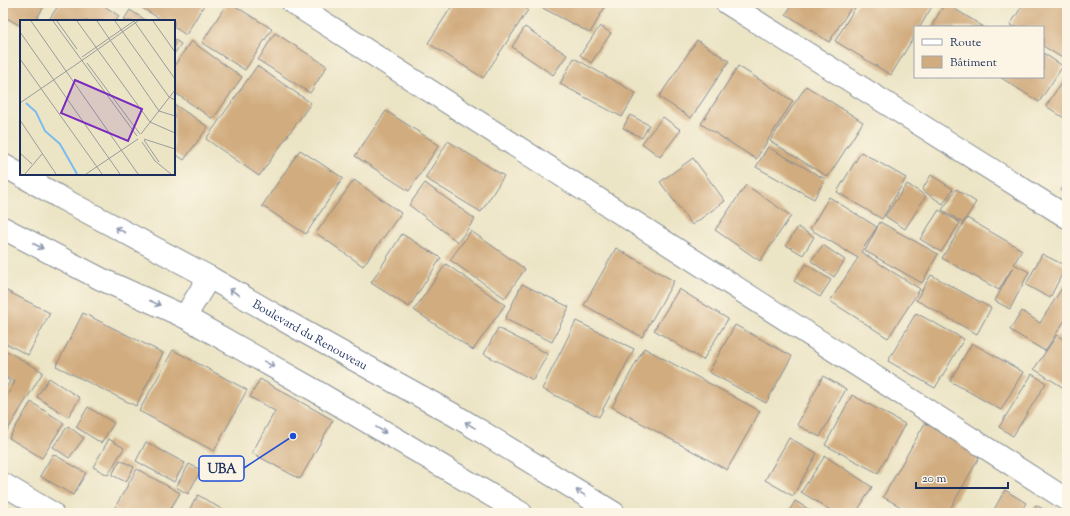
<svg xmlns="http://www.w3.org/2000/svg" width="1070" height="516" font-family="'Sorts Mill Goudy',serif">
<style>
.building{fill:#d1ac7f}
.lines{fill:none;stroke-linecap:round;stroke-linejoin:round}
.minor-casing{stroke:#838a92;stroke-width:24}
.highway-casing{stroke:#838a92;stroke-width:24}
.minor{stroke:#fff;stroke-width:22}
.highway{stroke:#fff;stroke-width:22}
.oneway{stroke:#8d97ae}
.labels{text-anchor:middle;stroke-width:3;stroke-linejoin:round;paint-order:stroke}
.street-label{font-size:12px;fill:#1b2f5e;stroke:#fcf5e5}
.inset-river{fill:none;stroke:#7bbcf0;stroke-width:2}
.inset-road{fill:none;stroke:#989c9c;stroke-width:1}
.view{fill:#7b2cbf;fill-opacity:0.15;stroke:#7b2cbf;stroke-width:2}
.inset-edge{fill:none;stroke:#1b2f5e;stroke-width:2}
.leader{fill:none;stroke:#1d4ed8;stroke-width:1.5}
.callout-dot{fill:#1d4ed8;stroke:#fcf5e5;stroke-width:1.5}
.callout{fill:#fcf5e5;stroke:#1d4ed8;stroke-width:1.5}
.callout-label{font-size:13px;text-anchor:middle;font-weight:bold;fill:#1b2f5e}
</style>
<rect width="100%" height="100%" fill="#fcf5e5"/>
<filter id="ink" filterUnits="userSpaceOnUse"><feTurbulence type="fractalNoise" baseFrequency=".025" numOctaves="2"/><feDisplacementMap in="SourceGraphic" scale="8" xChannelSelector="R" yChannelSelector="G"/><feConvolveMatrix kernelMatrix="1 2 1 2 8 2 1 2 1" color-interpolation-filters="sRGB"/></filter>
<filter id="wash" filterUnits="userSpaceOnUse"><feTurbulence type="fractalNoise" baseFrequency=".012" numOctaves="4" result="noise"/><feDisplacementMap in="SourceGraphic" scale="16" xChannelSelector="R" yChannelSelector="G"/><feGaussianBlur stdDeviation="0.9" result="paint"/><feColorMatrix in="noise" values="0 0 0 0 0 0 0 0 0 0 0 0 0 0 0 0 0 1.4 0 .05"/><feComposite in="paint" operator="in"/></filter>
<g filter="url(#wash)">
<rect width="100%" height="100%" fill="#ebe4c5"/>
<g id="blocks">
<!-- building -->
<path class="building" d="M3 3H46L35 21H21V26L3 16Z
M60 3H100L119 16 116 21H48Z
M138 3H205L186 35 174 27V21H164L137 5Z
M227 3H230L272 29 245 70 202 43Z
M454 3H517L528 10 483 78 428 43Z
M541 3H607L590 33 539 6Z
M793 3H854L829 42 786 14Z
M858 3H934L920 27H915V35L891 75 835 41Z
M945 3 984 27H931Z
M1024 3H1067V61L1043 46V27H1013L1010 25Z
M130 10 147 21H123Z
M600 26 611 33 591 63 580 55Z
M525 27 567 55 553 75 512 47Z
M275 33 327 66 310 93 258 60Z
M174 39 181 44 174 54Z
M697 40 729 61 691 118 659 97Z
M191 41 242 77 213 119 174 92V66Z
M1043 53 1063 66 1039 102 1000 77H1043Z
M574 58 636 93 622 117 560 84Z
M257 66 311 103 259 176 206 139Z
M738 66 793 101 756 159 701 124Z
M1067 74V120L1046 106Z
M806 86 863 122 828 177 770 141Z
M174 104 208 127 184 160 174 153Z
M386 111 439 145 409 191 355 156Z
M630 115 649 125 642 138 623 128Z
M663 117 681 130 660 157 642 143Z
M448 141 504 176 481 212 425 178Z
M768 147 825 179 814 199 756 167Z
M300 150 343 178 306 234 262 206Z
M861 152 906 178 882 219 837 192Z
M693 158 725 201 692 225 660 182Z
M931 175 953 189 943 204 922 190Z
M354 180 401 213 363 266 316 233Z
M1067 181V194L1061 190Z
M425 183 475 219 458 242 409 205Z
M907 184 926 196 905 229 885 216Z
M746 185 791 216 760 261 715 230Z
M956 189 976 202 963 223 942 210Z
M829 197 877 227 861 252 920 289 888 338 830 301 858 258 810 229Z
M939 210 960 223 941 252 920 239Z
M967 218 1022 250 1014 264 1029 272 1010 309 995 301 1013 267 999 290 942 258Z
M880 222 938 254 922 283 865 251Z
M798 227 814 237 803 255 786 245Z
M471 231 525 269 505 298 450 260Z
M402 234 441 258 409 307 371 283Z
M823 245 845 260 834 277 811 261Z
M616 248 674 281 642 337 584 305Z
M1042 254 1066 266 1050 298 1026 285Z
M446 264 505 305 473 350 414 310Z
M806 264 831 280 820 297 794 281Z
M931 275 991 308 977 334 916 300Z
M1067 280V317L1045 351 1010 330 1022 311 1040 323Z
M522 284 569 307 552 342 505 319Z
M3 289 50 313 28 355 3 342Z
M679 289 728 319 703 360 654 330Z
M83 313 163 353 136 406 56 366Z
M916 313 964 339 935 388 888 361Z
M576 321 634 349 599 417 542 389Z
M735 325 792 356 766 403 709 372Z
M498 328 548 354 533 380 484 354Z
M1057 335 1067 342V390L1034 369Z
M972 343 1023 372 1001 410 950 381Z
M644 348 760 411 727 470 612 407Z
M3 349 43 372 4 436 3 435V402L15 382 3 375Z
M173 350 247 390 214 451 139 411Z
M1032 374 1046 383 1013 436 999 427Z
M823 376 846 389 820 437 797 425Z
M3 377 10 381 3 393Z
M49 378 80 398 68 417 37 397Z
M260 379 333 420 300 479 252 453 275 411 250 397Z
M852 395 905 424 878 473 825 445Z
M31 402 64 423 42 458 9 438Z
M88 407 114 423 101 443 76 427Z
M925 423 981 454 948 513H912L883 497Z
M68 426 84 438 69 458 53 447Z
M789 438 817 453 793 496 765 480Z
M109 439 124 448 108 475 93 467Z
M146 442 185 463 174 482 136 461Z
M53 454 86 473 73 495 40 476Z
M825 456 872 487 856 513H835L801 492Z
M120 460 134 467 126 482 112 475Z
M189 464 201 470 188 494 176 487Z
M137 469 180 493 168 513H122L114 509Z
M1005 490 1026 503 1020 513H992Z
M198 495 228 513H187Z
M795 501 815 513H788Z
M1036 505 1050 513H1031Z"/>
</g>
</g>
<g filter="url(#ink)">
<use href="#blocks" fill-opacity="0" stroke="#838a92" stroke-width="1"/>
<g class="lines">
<defs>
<path id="minor" d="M293 3 1067 500
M727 3 1067 217
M3 484 52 513"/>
<g id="highway">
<path id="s1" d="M3 165 61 198 209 277 301 330 456 416 614 513"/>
<path d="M3 228 101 279 185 317 314 390 521 513"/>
<path d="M185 317 209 277"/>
</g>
</defs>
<!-- minor casing -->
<use href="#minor" class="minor-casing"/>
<!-- highway casing -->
<use href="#highway" class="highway-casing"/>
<!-- minor -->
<use href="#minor" class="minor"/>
<!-- highway -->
<use href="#highway" class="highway"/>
</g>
<!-- one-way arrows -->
<defs><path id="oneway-shaft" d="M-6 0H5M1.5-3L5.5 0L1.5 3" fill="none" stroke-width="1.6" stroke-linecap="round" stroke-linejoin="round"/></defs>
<g class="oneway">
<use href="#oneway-shaft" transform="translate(120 230) rotate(-152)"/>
<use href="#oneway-shaft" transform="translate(38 246) rotate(27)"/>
<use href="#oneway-shaft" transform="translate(234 292) rotate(-150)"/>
<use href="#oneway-shaft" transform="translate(155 303) rotate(25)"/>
<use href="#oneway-shaft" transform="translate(269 364) rotate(29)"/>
<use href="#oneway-shaft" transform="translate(470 425) rotate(-148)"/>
<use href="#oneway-shaft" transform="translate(381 430) rotate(31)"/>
<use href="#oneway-shaft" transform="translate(581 493) rotate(-148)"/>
</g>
</g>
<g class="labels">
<!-- street labels -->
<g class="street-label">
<text dy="4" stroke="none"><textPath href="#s1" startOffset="351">Boulevard du Renouveau</textPath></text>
</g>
</g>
<!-- overview -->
<g transform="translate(20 20)">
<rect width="155" height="155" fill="#ebe4c5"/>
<path class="inset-river" d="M6 83 16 92 25 111 40 124 57 154"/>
<path class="inset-road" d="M11 1 118 154M33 1 117 116M37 1 57 29M57 1 130 102 155 113M77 1 139 91 155 96M95 1 149 77 155 80M114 1 155 59M133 1 155 32M0 12 100 154M62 37 114 1M0 39 82 154M64 39 118 1M67 43 120 114M0 83 64 39M0 100 36 154M121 114 155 70M124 119 155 129M124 120 139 142M122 122 135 141 151 154M0 133 12 144M5 154 22 134M66 154 118 119"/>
<path class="view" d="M55 60 122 89 108 121 41 93Z"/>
<rect width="155" height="155" class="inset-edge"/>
</g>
<!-- callouts -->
<path class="leader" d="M293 436L244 468"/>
<circle class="callout-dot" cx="293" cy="436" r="4"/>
<rect class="callout" x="199" y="456" width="45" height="25" rx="4"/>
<g class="callout-label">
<text x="222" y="473">UBA</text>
</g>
<!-- margin -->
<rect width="1070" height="516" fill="none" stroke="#fcf5e5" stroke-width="16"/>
<!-- legend -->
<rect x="914" y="26" width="130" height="52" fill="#fcf5e5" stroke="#a2a6af"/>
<rect x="922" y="39" width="20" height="6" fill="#ffffff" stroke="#a2a6af"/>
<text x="950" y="46" font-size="12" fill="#1b2f5e">Route</text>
<rect x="922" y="56" width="20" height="12" fill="#d1ac7f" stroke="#a2a6af"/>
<text x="950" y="66" font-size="12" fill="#1b2f5e">Bâtiment</text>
<!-- scale -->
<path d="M916 482v6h92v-6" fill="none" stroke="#1b2f5e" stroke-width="2"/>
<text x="922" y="482" font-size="12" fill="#1b2f5e" stroke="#fcf5e5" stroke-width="3" paint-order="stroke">20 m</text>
</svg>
